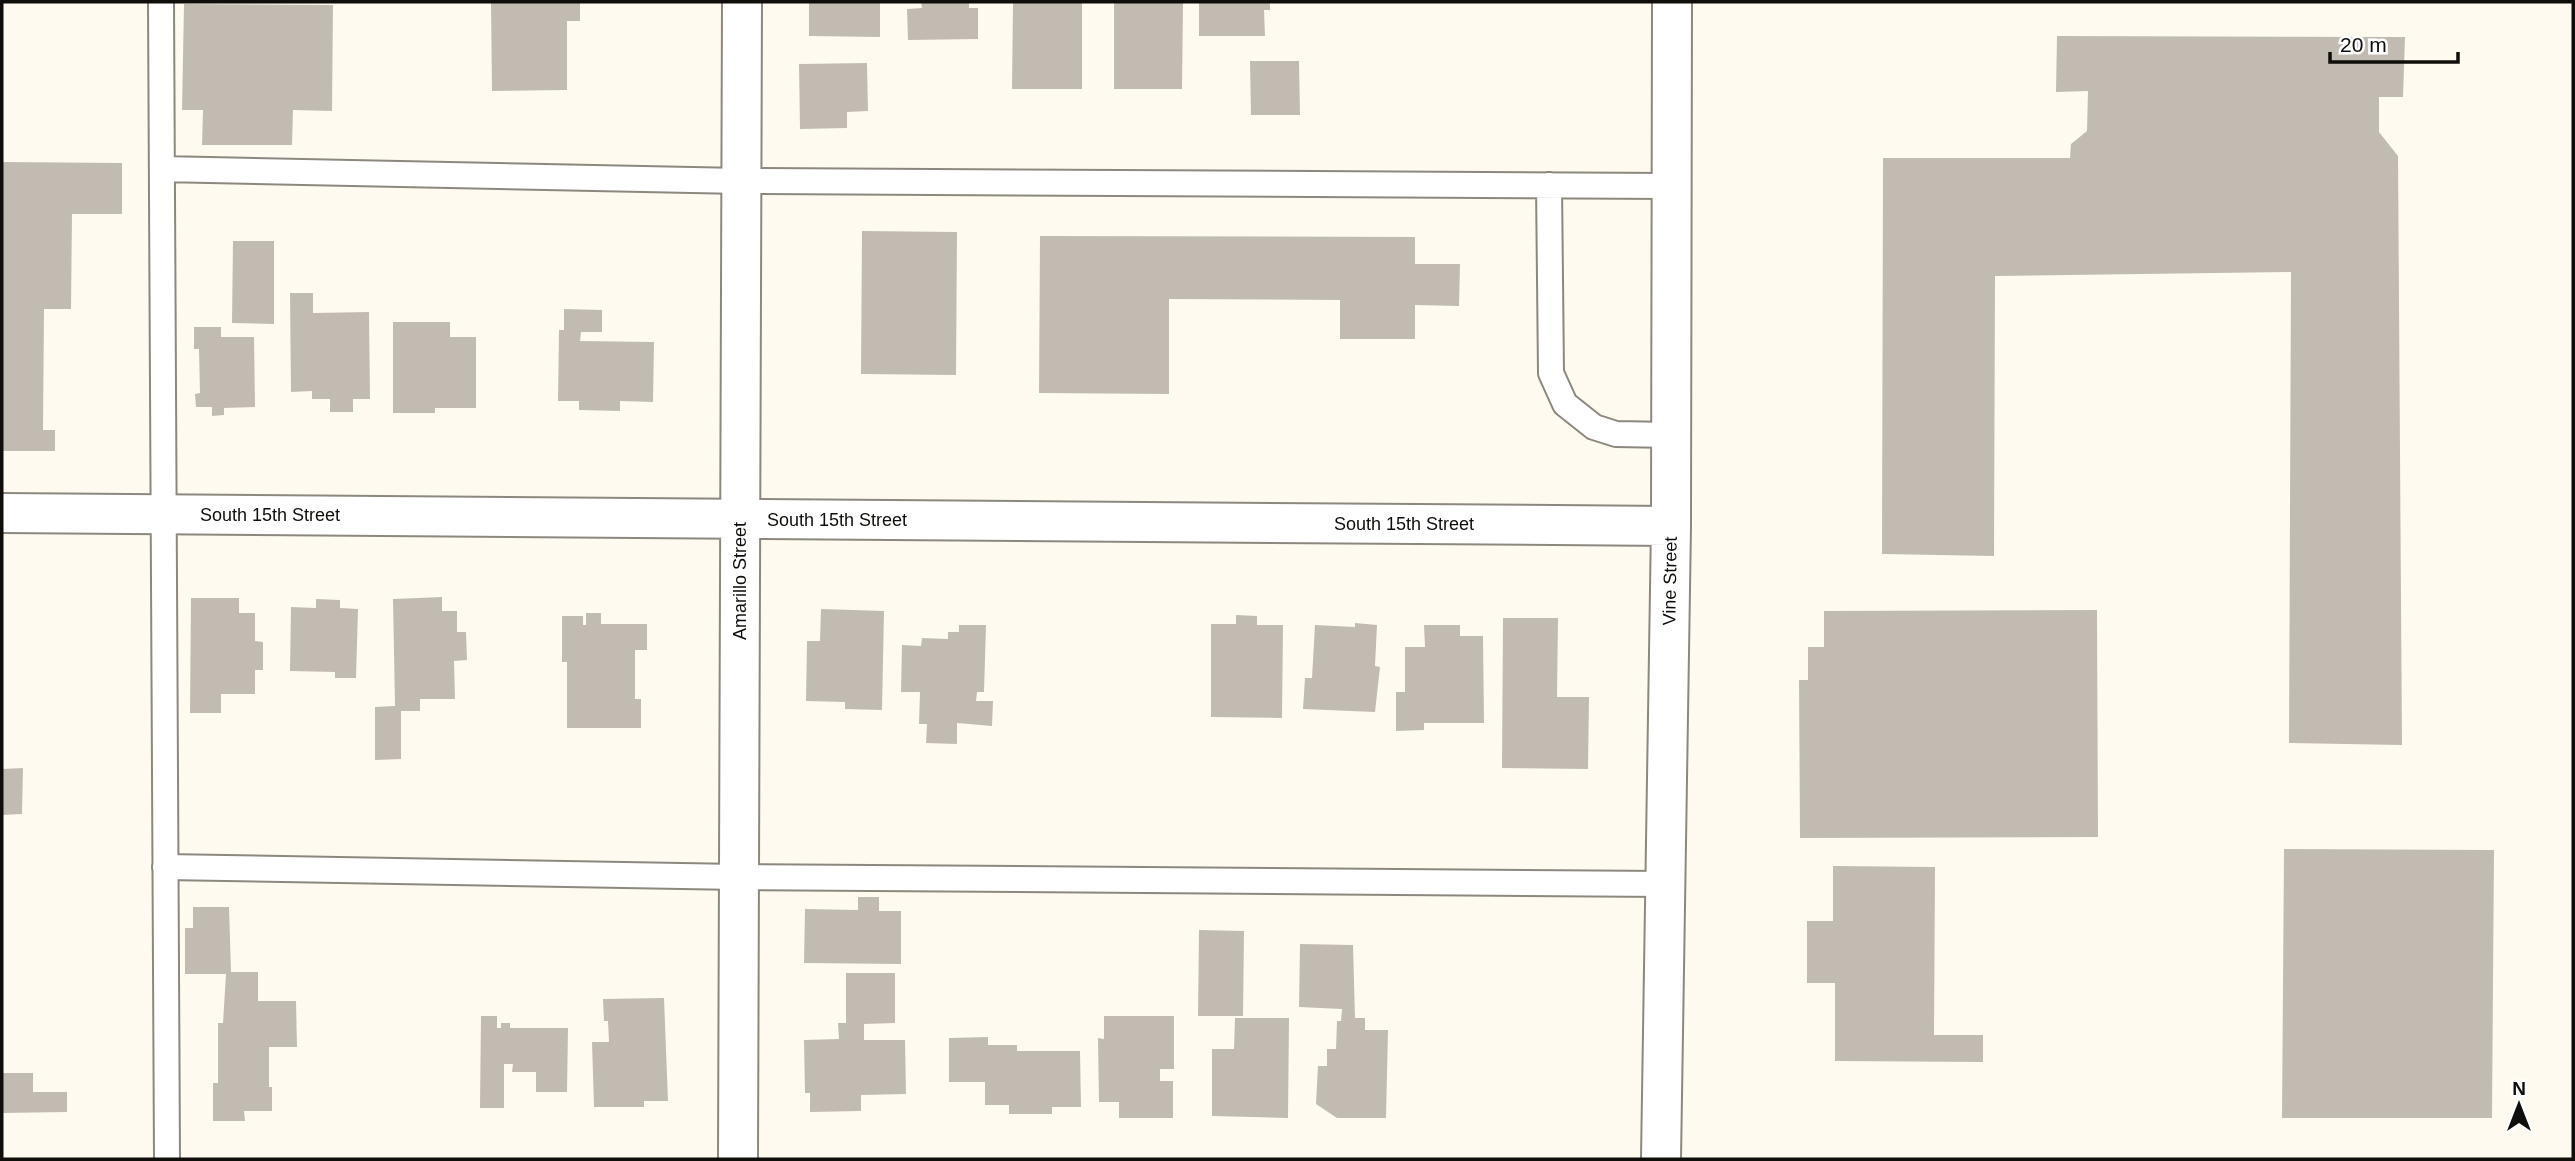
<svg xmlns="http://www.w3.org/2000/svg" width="2575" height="1161" font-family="Helvetica,sans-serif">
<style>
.building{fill:#c2bbb2}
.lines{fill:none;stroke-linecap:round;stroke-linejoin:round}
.lane-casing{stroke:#8c887f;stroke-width:28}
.street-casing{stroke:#8c887f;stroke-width:42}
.lane{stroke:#fff;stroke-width:24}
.street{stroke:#fff;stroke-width:38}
.labels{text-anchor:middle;stroke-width:5;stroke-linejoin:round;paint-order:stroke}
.street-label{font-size:18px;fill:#0f0e0a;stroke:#fff}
</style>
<rect width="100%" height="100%" fill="#fffaf0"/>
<!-- building -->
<path class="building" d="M491 2H580V21H567V90L492 91Z
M809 2H880V37L809 36Z
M921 2H969V8H978V39L908 40 907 9 922 8Z
M1013 2H1082V89H1012Z
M1114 2H1183L1182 89H1114Z
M1199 2H1270V10H1264L1265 36H1199Z
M184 4 333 5 332 111 293 110 292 145H202L203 110H182Z
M2057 36 2405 37 2403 97H2379V132L2398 156 2402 745 2289 743 2291 272 1995 276 1994 556 1882 554 1883 158H2070L2071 144 2087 131 2088 91 2056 92Z
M1250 61H1299L1300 115H1251Z
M867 63 868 111 847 112V128L800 129 799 64Z
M2 162 122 163V214H72L71 309H44L43 430H55V451H2Z
M862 231 957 232 956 375 861 374Z
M1040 236 1415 237V264H1460L1459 306 1415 305V339H1340V300L1169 299V394L1039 393Z
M233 241H274V324L232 323Z
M290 293H313V313L369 312 370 399H353V412H330V399H312V391L291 392Z
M564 309 602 310V332H581L580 341 654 342 653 402 620 401V411L579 410V401H558L559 330H564Z
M393 322H450V337H476V408H435V413H393Z
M194 327H221V337H254L255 407 224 408V415L212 416V407H196L195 394 200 393 199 349H194Z
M442 597V611H457V632H466L467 660 454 661 455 699H420V711H401V759L375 760V707L395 706 393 599Z
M191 598H239V613H255V641L263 642V670H255V694H221V713H190Z
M316 599 340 600V608L358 609 356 678H335V672L290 671 291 607 316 608Z
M821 609 884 611 882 710 845 709V702L806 701 807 641H820Z
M2097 610 2098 837 1800 838 1799 680H1808V647H1824V611Z
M586 613H601V624H647V650H635V699H641V728H567V662H562V616H583V625H586Z
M1236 615 1257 616V625H1283L1282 718 1211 717V624H1236Z
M1503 618H1558L1557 697H1589L1588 769 1502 768Z
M1355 623 1377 625 1375 666 1380 667 1375 712 1303 709 1305 678H1312L1315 625 1355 627Z
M959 625H986L984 692H977L976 701H993L992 726 957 723V744L926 743 927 724H919L920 692H901L902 645 921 646 922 638 948 639V632H959Z
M1424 625H1460V636H1483L1484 723H1424V730L1396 731V692H1405V647H1425Z
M23 768 22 814 2 815V769Z
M2284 849 2494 850 2492 1118H2282Z
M1833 866 1935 867 1934 1035H1983V1062L1835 1061V983H1807V921H1833Z
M858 897H879V911H901V964L804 963 805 909 858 910Z
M193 907H229L231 972H258V1001H296L297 1047H269V1087H272V1111H244L245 1121H213V1083H218V1023H223L226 974H185V928H193Z
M1199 930 1244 931 1243 1016H1198Z
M1300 944 1353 945 1355 1018H1365V1030H1388L1386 1118H1337L1316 1104 1318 1066H1327V1049H1336L1337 1021H1341L1342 1009 1299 1007Z
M846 973H895V1023L864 1024V1040H905L906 1094 861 1095V1111L810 1112V1093H805L804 1040 839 1039 838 1023H846Z
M664 998 668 1101H644V1107H594L592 1042H609L608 1021H604L603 999Z
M481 1016H497V1028H501V1023H510V1028H568L567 1092H536V1072H512L513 1064H504V1108H480Z
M1104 1016H1174V1069H1160V1081H1173V1118H1119V1102H1099L1098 1038 1104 1039Z
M1235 1018H1289L1288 1118 1212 1116V1049H1234Z
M988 1037V1045H1017V1051H1080L1081 1107H1052V1114H1009V1105H985V1082H949V1038Z
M2 1073H33V1092H67V1112L2 1113Z"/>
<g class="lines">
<defs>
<path id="lane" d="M161 2 167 1159
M162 169 741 181 1671 186
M1549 185 1551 373 1565 404 1594 427 1616 434 1671 435
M165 867 739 877 1665 884"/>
<path id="street" d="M2 513 1671 526
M738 1159 742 2
M1661 1159 1671 526 1672 2"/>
</defs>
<!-- lane casing -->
<use href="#lane" class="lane-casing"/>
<!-- street casing -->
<use href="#street" class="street-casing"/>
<!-- lane -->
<use href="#lane" class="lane"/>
<!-- street -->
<use href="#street" class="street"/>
</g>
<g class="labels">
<!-- street labels -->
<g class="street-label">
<text x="270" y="521">South 15th Street</text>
<text x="837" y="526">South 15th Street</text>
<text x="1404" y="530">South 15th Street</text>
<text transform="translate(740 581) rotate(-90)" y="6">Amarillo Street</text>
<text transform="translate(1670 581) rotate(-89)" y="6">Vine Street</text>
</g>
</g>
<!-- border -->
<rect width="2575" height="1161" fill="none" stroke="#0f0e0a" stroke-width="7"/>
<!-- north arrow -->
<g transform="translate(2519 1105)" stroke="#ffffff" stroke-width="5" paint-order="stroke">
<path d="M0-5L12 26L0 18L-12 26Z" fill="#0f0e0a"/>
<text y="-10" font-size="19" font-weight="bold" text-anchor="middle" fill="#0f0e0a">N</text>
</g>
<!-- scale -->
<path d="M2330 52v10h128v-10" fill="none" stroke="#0f0e0a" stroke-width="3.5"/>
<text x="2340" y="52" font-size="21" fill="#0f0e0a" stroke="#ffffff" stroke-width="5" paint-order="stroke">20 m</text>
</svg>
